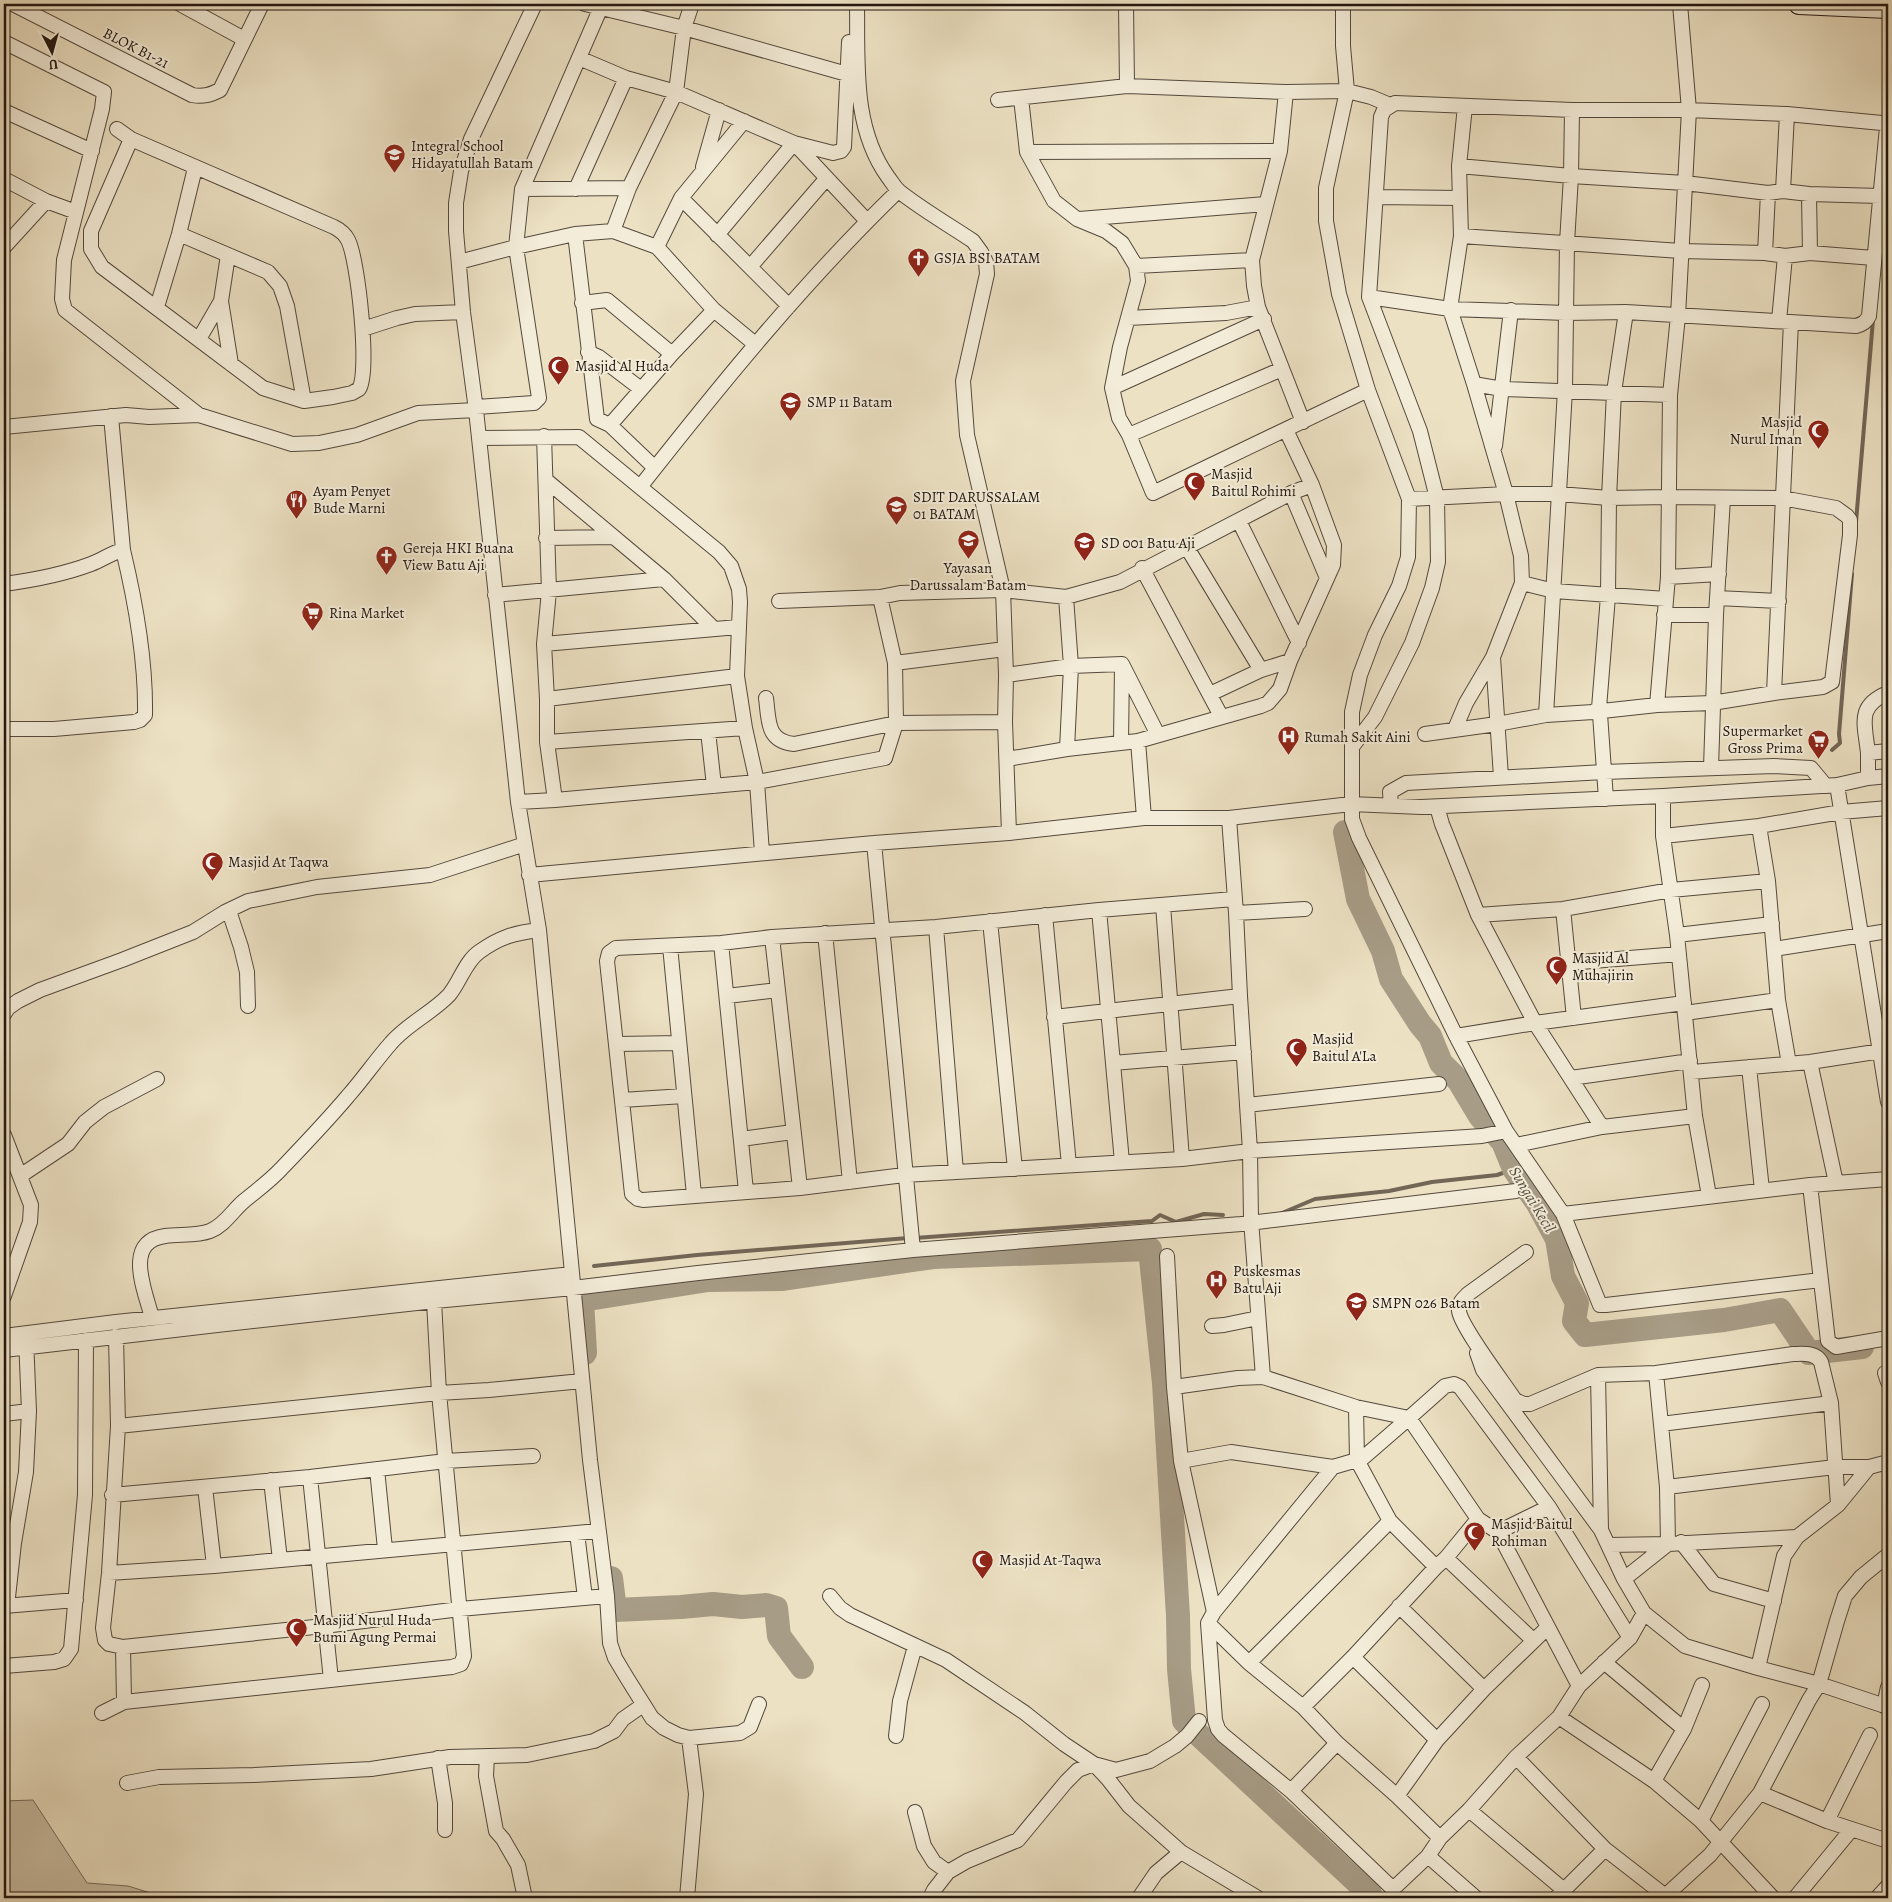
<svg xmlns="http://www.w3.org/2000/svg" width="1892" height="1902" font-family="Alegreya,serif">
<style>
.green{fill:#cabea5;stroke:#766a5a}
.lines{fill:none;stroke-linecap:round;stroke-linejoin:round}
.stream{stroke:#726657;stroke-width:4}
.river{stroke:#a79c86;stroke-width:24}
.street-casing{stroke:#54493d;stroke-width:16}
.secondary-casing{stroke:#221610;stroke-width:22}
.street{stroke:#f3ecd8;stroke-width:14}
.secondary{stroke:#f3ecd8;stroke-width:20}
.labels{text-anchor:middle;stroke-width:4;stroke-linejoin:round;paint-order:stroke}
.street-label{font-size:15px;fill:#221610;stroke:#f3ecd8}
.poi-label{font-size:15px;fill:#221610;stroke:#f3ecd8;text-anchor:start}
.water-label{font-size:16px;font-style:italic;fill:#574c3f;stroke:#f3ecd8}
</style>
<rect width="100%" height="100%" fill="#ece1c3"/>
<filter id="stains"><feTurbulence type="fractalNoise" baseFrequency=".004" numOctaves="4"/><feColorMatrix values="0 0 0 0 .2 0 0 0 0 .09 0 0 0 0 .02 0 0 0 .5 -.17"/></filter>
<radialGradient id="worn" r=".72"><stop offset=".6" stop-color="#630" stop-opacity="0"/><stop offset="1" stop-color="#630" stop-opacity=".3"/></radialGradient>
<!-- green -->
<path class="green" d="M33 1800 87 1883 128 1886 167 1898H4V1801Z"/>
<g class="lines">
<!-- stream -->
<path class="stream" d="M1856 522 1873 320
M1832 750 1840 743 1839 734 1852 574
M1282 1213 1315 1199 1389 1191 1432 1182 1497 1175 1514 1169
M915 1238 1123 1223 1152 1221 1160 1215 1176 1222 1204 1214 1223 1215
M594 1266 697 1255 908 1238"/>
<!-- river -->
<path class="river" d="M1345 832 1358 899 1383 951 1391 979 1420 1024 1430 1036 1441 1063 1459 1081 1480 1116 1503 1142 1514 1169 1538 1204 1557 1239 1563 1276 1577 1303 1574 1321 1585 1335 1724 1320 1780 1310 1809 1353 1862 1347
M585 1353 582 1300 708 1280 781 1279 933 1257 1150 1249 1164 1383 1178 1616 1179 1669 1184 1721 1370 1894
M611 1578 615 1610 681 1607 713 1604 742 1607 766 1605 776 1608 779 1636 802 1667"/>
<defs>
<path id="street" d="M13 4 192 95C203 97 210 95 220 90L262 4
M180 4 244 39
M535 4 471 139 461 171 456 203V231L463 312 476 410 518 802 539 930 590 1460 607 1596 610 1643 615 1658 627 1678 652 1718 664 1728 678 1735 689 1738 740 1733 750 1727 759 1704
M585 4 684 28 847 74
M857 4C858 63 852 127 888 177 892 182 895 188 900 192 923 210 949 225 973 241L981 252 986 262 987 274 963 381 967 435 1003 590 1006 675 1005 722 1009 833
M1126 4 1127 86
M1343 4V46L1347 91 1326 188V221L1339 294 1368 390 1409 499 1408 557 1399 586 1375 635 1360 675 1352 712V819L1359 838 1456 1036 1506 1131 1563 1214 1600 1305H1606L1821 1280
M4 42 104 92 102 109 64 260 62 299 65 310 199 415
M579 58 626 78 676 92 794 143 867 221
M1286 92 1280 151 1252 260 1254 286 1258 307 1303 422
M1021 98 1027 152 1054 201 1077 219 1106 231 1122 243 1136 266 1138 281 1120 347 1112 388 1119 418 1129 435 1153 493 1368 390
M998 100 1127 86 1286 92 1347 91 1371 97 1390 105
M4 111 92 151
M117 129 131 139 334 227C340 230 345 234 348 240 358 259 370 372 359 389L352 393 333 397 304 401 263 388 102 267 91 249V231L131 139
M1027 152 1280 151
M1459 166 1571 176 1685 183 1768 193 1783 191 1809 194 1880 196
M703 167 719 110
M4 179 46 201 76 212
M522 189 629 188
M576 189 626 78
M1783 191 1787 114
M1809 194 1810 253
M1377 197 1460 198
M681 198 789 306
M1079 219 1266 204
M613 231 629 188 676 92 684 28 692 4
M179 234 268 272 280 286 287 306 304 401
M575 234 597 419 610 425 655 468
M717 235 794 143 833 153 841 151 844 147 849 42
M1461 236 1681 251 1765 253 1785 256 1810 253 1874 258
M4 247 46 201
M657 247 681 198 744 121
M1765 253 1768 193
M459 262 516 247 575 234 613 231 657 247 714 310 755 344
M1136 266 1252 260
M750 267 826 179
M221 301 231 364
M582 303 607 300 672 354
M157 307 179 234 195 168
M1128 318 1226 313 1258 307
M1779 321 1785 256
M363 329 397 318 415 314 463 312
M199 339 221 301 228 255
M588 352 599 357 641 389
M1474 384 1502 389 1670 395
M1112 388 1264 319
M476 407 534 403 539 398 516 247 522 189 601 7
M610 425 672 354 714 310
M4 427 126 415 149 417 199 415 292 444 319 443 357 435 418 413 476 410
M1129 435 1282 369
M544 436 549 591 544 644 547 699V742L555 800
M479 438 579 437 719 552 731 566 739 589 740 602 737 676 745 728 757 782 762 853
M1495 446 1511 310
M547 481 664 579 714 629
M640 487C721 384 804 282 898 191
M1291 493 1327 578
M1409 499 1506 494H1559L1609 498 1668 497 1782 498 1836 508 1847 516 1850 520V535L1832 682 1823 687 1774 693 1712 703 1657 705 1602 711 1600 714 1606 799
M1239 521 1299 643
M546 538 613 537
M1186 546 1261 670
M1142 568 1221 716
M1668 577 1719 574
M1522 583 1554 591 1666 599
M4 584C34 580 62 575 91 564 102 560 111 553 123 550L111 416
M495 595 664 579
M1066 597 1071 666 1067 749
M1717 598 1779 601
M779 601 880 597
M1664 615H1716
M544 644 738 627
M1493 657 1501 777
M895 663 1005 649
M1122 664 1158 735
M1006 675 1071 666 1122 664
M1774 693 1791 322
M1210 694 1261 670 1290 661
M766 698C769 720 766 741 794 744L896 723 1005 722
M547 699 737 676
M1657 705 1668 577 1670 395 1678 316 1689 110 1680 4
M1546 715 1565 390 1567 243 1571 176 1572 110
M4 729H54L134 722 140 720 145 715C146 659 136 604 123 550
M1455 729 1466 703 1493 657 1522 583 1521 556 1506 494 1474 384 1450 309 1461 236 1459 166 1465 106
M708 731 714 786
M1425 734 1497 724 1546 715 1593 712 1599 708 1608 596 1609 498 1614 392 1626 312
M1138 741 1144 818
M547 742 745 728
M1121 743 1122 666
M1352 747 1375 717 1412 643 1432 588 1438 562 1437 498 1420 431 1369 297 1381 117 1384 110 1395 103 1572 110H1689L1787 114 1882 123 1887 127 1869 316C1866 322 1863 324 1856 326L1626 312 1566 313 1450 309 1369 297
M1868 753C1865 724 1856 706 1888 693
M1007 759 1067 749 1138 741 1261 706 1268 703 1280 689 1290 661 1333 565 1334 545 1312 485 1286 430
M1711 768 1716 615 1723 498
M1868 778V753L1888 751
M1837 785 1888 1102
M1663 796V836L1677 935 1695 1116 1709 1196
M518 802 555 800 757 782 885 758 896 723 895 663 880 597 900 593 1003 590 1066 597 1120 582 1291 493 1312 485
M1391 806 1390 792 1406 783 1604 772 1774 766 1811 768 1826 786
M1437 807 1442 824 1478 915 1535 1023 1602 1127
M1229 818 1236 913 1240 996 1250 1151 1251 1220 1263 1377
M1759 826 1768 881 1778 1000 1789 1064
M1663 836 1759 826 1841 812 1888 808
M874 843 913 1250
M529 875 874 843 1009 833 1144 818H1229L1351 804 1421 807 1663 796 1837 785 1868 778 1888 776
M1234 899 1099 910 936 927 772 937 721 943 616 948 609 953 607 961 632 1194 638 1199 643 1200 800 1188 904 1175 1182 1159 1250 1151 1482 1136 1506 1131
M1163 905 1182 1159
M1563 909 1574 1018
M1099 910 1122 1162
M229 911 241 947 247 972 248 1006
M1236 913 1305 909
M1045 915 1069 1165
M1478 915 1563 909 1671 890 1768 881
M990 921 1015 1169
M936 927 956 1172
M825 933 850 1182
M1677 935 1772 924
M772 937 800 1188
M721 943 746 1191
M670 946 694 1195
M1774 949 1888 931
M1568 963 1679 954
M727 996 778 990
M1685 1013 1778 1000
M4 1014 8 1008 18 1001 40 990 122 960 193 932 225 912 248 901 317 887 430 875 525 844
M1054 1017 1240 996
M1456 1036 1535 1023 1684 1003
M617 1044 679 1043
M1810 1062 1836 1183
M1113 1063 1244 1052
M1749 1067 1762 1190
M1692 1072 1810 1062 1888 1050
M1571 1078 1690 1061
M622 1100 684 1096
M1247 1105 1439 1084
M4 1135 31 1205 30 1222 4 1296
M741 1139 793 1132
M1516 1145 1602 1127 1695 1116
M20 1176 68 1144 85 1122 104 1107 157 1079
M1810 1185 1828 1341 1836 1347 1888 1338
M1563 1214 1810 1185 1888 1179
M1526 1252 1468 1294C1463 1299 1458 1303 1459 1311 1461 1327 1504 1383 1515 1400L1524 1404H1530L1598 1375 1656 1373 1793 1354C1803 1354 1815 1352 1821 1362L1831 1403 1838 1505
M1167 1256 1174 1387 1181 1461 1214 1612 1208 1623 1215 1720 1218 1729 1223 1735 1291 1791 1393 1889
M152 1318C145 1290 123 1242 165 1236 180 1234 197 1236 210 1231 225 1225 233 1210 244 1201 257 1190 270 1181 281 1169 304 1145 327 1121 348 1096 363 1079 376 1060 391 1043 407 1024 432 1013 449 995 460 982 465 962 479 952 500 937 514 933 539 930
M1212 1326 1224 1325 1258 1318
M4 1336 116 1322 572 1274
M116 1336 118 1426 109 1573 103 1628 105 1640 109 1644 123 1647 324 1626 460 1609 607 1596
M4 1350 217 1325 435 1301 573 1288 698 1273 913 1250 1241 1224 1516 1191
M1477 1353 1483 1370 1601 1530
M1885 1373 1888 1382
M1598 1375 1601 1530 1624 1579 1644 1613 1685 1646 1758 1668 1819 1684 1888 1707
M1174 1387 1238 1378 1263 1377 1356 1407 1409 1418 1445 1386 1454 1384 1460 1387 1549 1507 1630 1638
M4 1414 29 1411
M1661 1424 1831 1403
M118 1426 439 1393 489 1390 582 1381
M1181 1461 1231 1452 1333 1467
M377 1469 385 1549
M310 1477 331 1680
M271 1480 280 1560
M205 1487 214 1566
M1667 1487 1835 1467H1869L1888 1462
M112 1495 310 1477 446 1461 533 1456
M1478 1519 1498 1532 1579 1686
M1498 1532 1549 1507
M577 1533 585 1598
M1681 1542 1714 1584 1774 1601
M1608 1545 1668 1544 1667 1487 1656 1373
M1446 1558 1533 1640
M109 1573 214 1566 598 1531
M1624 1579 1668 1544 1797 1537
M830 1596 840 1608 850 1615 946 1660 1025 1713 1064 1744 1094 1764 1108 1779 1129 1806 1181 1852 1258 1898
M4 1606 76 1600
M7 1606 14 1543 26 1472 29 1411 26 1338
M1399 1606 1484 1689
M1214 1612 1333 1467 1357 1460 1390 1521 1436 1567
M1208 1623 1249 1663 1303 1707 1337 1743 1397 1796 1440 1838
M123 1647 124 1702
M1353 1657 1437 1740
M1604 1662 1684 1729
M1249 1663 1390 1521
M4 1666 54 1662 64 1659 71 1649 85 1495 86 1340
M1758 1668 1784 1556 1797 1537 1838 1505 1869 1467
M1884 1706 1888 1687
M1303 1707 1353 1657 1436 1567 1446 1558 1478 1519 1409 1418 1364 1457 1357 1460 1356 1407
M102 1713 124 1702 452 1667 461 1664 464 1656 439 1393 434 1301
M1559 1717 1654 1781 1701 1821 1773 1898
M896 1736 900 1701 915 1646
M487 1756 486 1776 496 1831 503 1839 518 1865 525 1898
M1516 1757 1605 1849 1668 1898
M438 1758 445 1803V1830
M1654 1781 1684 1729 1702 1685
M127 1783 159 1777 254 1775 371 1769 450 1757 527 1755 594 1741 614 1731 623 1719 643 1705
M1291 1791 1337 1743
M1760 1793 1827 1821 1888 1841
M1397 1796 1437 1740 1484 1689 1547 1628
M1469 1810 1564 1890
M915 1812 924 1846 934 1862 948 1872
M1701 1821 1762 1704
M1827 1821 1870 1735
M1428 1856 1476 1898
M1391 1897 1393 1889 1428 1856 1440 1838 1469 1810 1516 1757 1559 1717 1579 1686 1630 1638 1644 1613
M687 1898 696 1794 689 1738
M930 1898 934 1890 948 1872 967 1861 1018 1840 1066 1782 1078 1770 1094 1764 1116 1770 1150 1761 1175 1746 1187 1736 1199 1721
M1139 1898 1156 1873 1181 1852
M1556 1898 1605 1849
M1663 1898 1710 1855 1760 1793 1809 1700 1819 1684 1837 1621 1845 1596 1861 1577 1888 1555
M1795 1898 1851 1830
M1877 1898 1888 1886"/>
<path id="secondary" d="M1799 4 1888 8"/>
</defs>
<!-- street casing -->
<use href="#street" class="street-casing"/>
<!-- secondary casing -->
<use href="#secondary" class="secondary-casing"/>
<!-- street -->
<use href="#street" class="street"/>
<!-- secondary -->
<use href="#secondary" class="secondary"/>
</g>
<!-- icons -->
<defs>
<symbol id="school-pin" viewBox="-11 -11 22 30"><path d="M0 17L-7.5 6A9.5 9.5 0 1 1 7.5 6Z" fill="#8f2418" stroke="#f3ecd8"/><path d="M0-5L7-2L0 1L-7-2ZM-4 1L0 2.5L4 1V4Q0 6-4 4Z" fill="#fff"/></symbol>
<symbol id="church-pin" viewBox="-11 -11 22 30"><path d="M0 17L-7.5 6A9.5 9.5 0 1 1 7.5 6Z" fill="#8f2418" stroke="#f3ecd8"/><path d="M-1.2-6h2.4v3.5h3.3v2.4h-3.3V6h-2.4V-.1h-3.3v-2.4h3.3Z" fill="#fff"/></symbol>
<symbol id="mosque-pin" viewBox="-11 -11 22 30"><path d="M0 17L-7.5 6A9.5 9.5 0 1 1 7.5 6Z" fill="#8f2418" stroke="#f3ecd8"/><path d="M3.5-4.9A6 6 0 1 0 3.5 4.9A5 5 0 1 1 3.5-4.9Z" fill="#fff"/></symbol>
<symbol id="restaurant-pin" viewBox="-11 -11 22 30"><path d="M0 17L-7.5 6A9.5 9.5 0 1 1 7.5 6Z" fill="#8f2418" stroke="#f3ecd8"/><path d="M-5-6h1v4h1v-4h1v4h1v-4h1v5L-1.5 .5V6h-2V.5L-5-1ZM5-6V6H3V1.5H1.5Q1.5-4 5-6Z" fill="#fff"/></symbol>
<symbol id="supermarket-pin" viewBox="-11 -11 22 30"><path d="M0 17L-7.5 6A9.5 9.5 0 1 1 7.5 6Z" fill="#8f2418" stroke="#f3ecd8"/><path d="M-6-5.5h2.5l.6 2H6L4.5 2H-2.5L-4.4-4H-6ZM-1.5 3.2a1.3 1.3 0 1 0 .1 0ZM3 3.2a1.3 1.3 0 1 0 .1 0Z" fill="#fff"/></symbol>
<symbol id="hospital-pin" viewBox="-11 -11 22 30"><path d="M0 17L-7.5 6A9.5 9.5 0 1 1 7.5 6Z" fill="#8f2418" stroke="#f3ecd8"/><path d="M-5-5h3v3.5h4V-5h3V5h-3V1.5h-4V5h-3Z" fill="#fff"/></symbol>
</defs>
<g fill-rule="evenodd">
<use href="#school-pin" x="382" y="142" width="25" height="34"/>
<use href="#church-pin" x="906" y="246" width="25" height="34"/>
<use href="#mosque-pin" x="546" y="354" width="25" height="34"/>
<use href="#school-pin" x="778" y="390" width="25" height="34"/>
<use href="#mosque-pin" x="1806" y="418" width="25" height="34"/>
<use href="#mosque-pin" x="1182" y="470" width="25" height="34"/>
<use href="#restaurant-pin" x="284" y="488" width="25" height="34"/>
<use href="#school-pin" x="884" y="494" width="25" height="34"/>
<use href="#school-pin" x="956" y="528" width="25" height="34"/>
<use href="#school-pin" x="1072" y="530" width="25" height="34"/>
<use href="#church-pin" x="374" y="544" width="25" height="34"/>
<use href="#supermarket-pin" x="300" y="600" width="25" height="34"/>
<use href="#hospital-pin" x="1276" y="724" width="25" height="34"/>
<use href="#supermarket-pin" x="1806" y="728" width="25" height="34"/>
<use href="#mosque-pin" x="200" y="850" width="25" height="34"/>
<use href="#mosque-pin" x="1544" y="954" width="25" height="34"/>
<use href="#mosque-pin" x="1284" y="1036" width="25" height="34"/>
<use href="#hospital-pin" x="1204" y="1268" width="25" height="34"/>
<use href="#school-pin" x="1344" y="1290" width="25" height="34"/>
<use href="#mosque-pin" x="1462" y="1520" width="25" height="34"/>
<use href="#mosque-pin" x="970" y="1548" width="25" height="34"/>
<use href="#mosque-pin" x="284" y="1616" width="25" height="34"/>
</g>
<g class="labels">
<!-- street labels -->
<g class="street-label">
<text transform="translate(136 48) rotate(27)" y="5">BLOK B1-21</text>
</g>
<!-- poi labels -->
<g class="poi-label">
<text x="411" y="151">Integral School<tspan x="411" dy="17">Hidayatullah Batam</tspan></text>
<text x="934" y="263">GSJA BSI BATAM</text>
<text x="575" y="371">Masjid Al Huda</text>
<text x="807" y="407">SMP 11 Batam</text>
<text x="1802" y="427" text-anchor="end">Masjid<tspan x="1802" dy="17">Nurul Iman</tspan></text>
<text x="1211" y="479">Masjid<tspan x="1211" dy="17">Baitul Rohimi</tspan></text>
<text x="313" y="496">Ayam Penyet<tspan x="313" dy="17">Bude Marni</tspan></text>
<text x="913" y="502">SDIT DARUSSALAM<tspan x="913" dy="17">01 BATAM</tspan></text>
<text x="1101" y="548">SD 001 Batu Aji</text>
<text x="403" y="553">Gereja HKI Buana<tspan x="403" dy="17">View Batu Aji</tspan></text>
<text x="968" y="573" text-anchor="middle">Yayasan<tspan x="968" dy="17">Darussalam Batam</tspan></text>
<text x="329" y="618">Rina Market</text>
<text x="1803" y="736" text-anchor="end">Supermarket<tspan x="1803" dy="17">Gross Prima</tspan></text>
<text x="1304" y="742">Rumah Sakit Aini</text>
<text x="228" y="867">Masjid At Taqwa</text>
<text x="1572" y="963">Masjid Al<tspan x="1572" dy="17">Muhajirin</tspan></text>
<text x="1312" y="1044">Masjid<tspan x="1312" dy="17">Baitul A'La</tspan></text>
<text x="1233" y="1276">Puskesmas<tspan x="1233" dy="17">Batu Aji</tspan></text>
<text x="1372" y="1308">SMPN 026 Batam</text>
<text x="1491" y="1529">Masjid Baitul<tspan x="1491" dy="17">Rohiman</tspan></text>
<text x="999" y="1565">Masjid At-Taqwa</text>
<text x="313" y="1625">Masjid Nurul Huda<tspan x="313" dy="17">Bumi Agung Permai</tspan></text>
</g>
<!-- water labels -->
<g class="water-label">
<text transform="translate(1533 1199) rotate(59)" y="6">Sungai Kecil</text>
</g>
</g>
<!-- margin -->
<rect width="1892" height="1902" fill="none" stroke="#ece1c3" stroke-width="20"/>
<rect x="5" y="5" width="1882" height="1892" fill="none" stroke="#221610" stroke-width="2.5"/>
<rect x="10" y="10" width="1872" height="1882" fill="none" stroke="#221610"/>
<!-- north arrow -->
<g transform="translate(52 52) rotate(174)" stroke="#f3ecd8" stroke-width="4" paint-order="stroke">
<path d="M0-4L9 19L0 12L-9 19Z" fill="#221610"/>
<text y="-8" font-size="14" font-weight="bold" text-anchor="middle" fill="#221610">U</text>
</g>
<rect width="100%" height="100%" filter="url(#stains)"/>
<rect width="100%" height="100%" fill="url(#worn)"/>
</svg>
